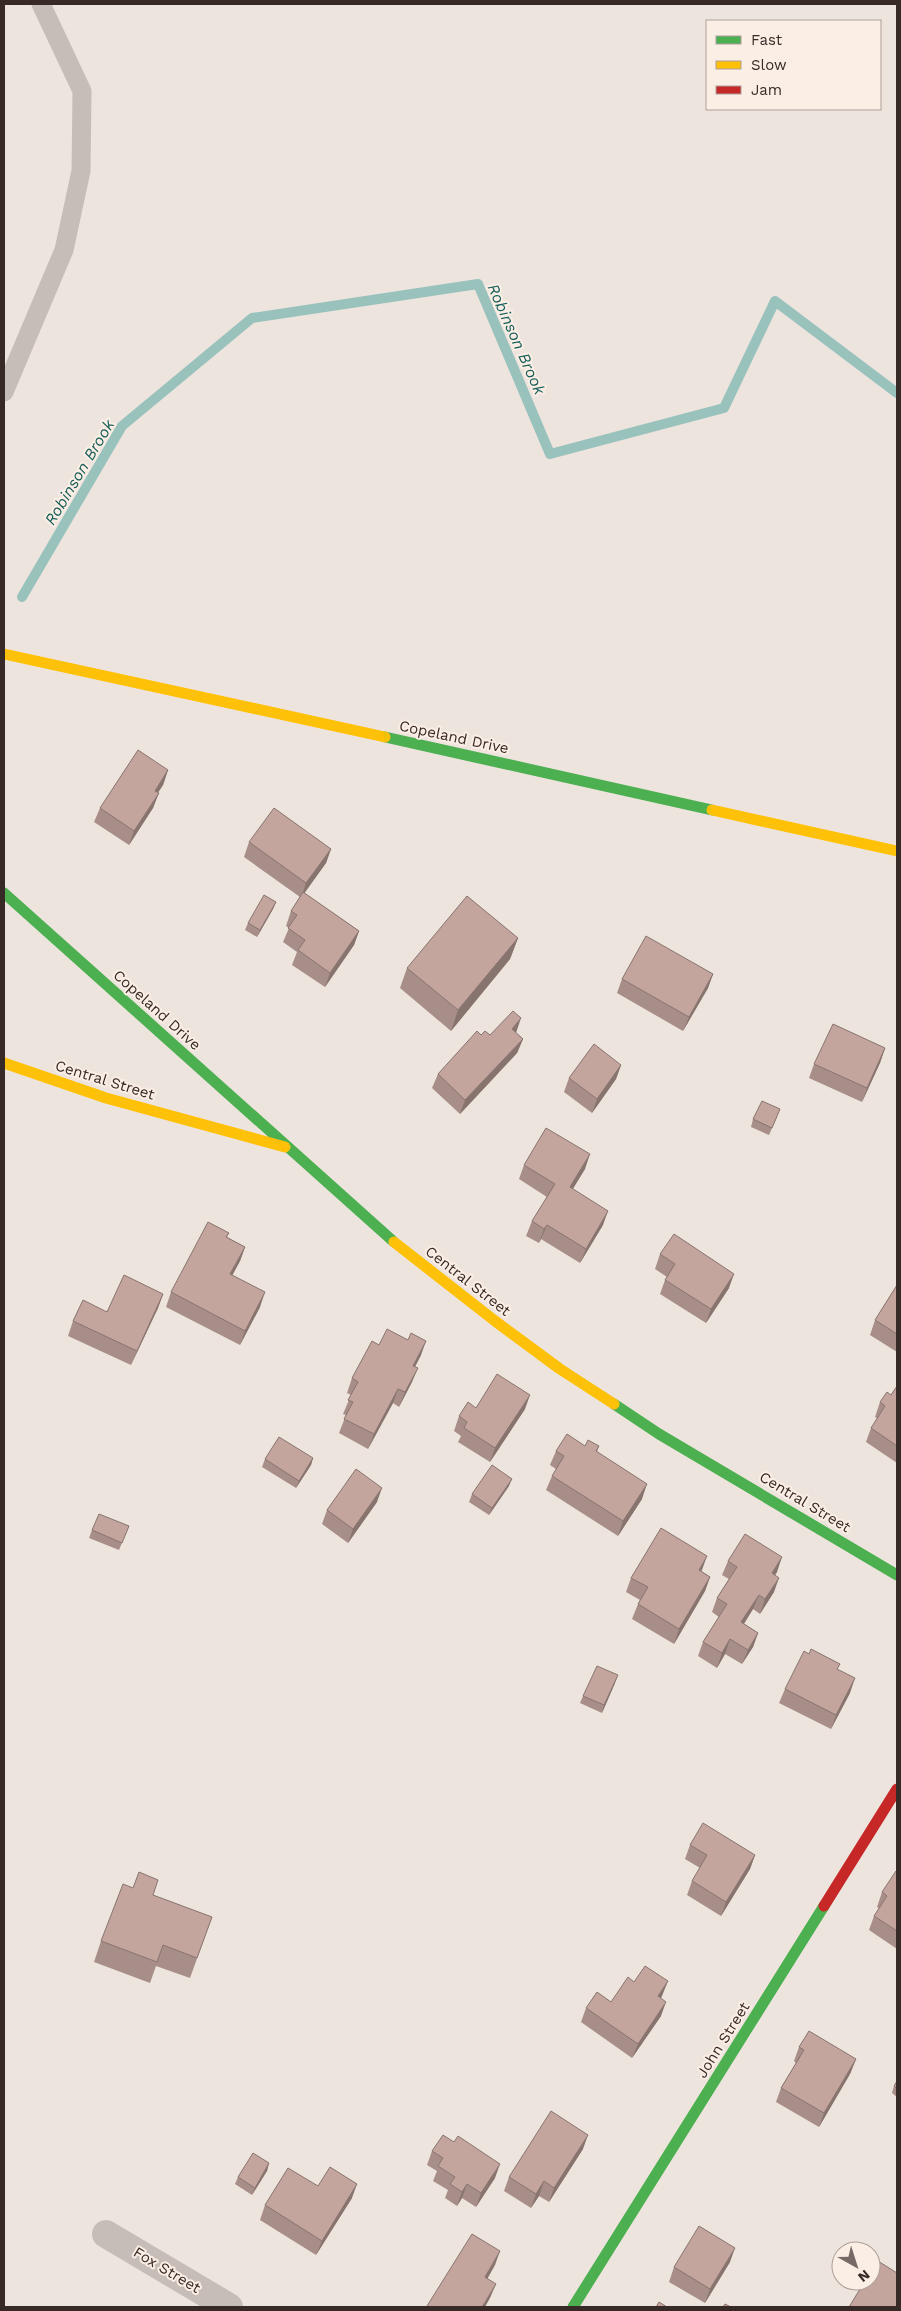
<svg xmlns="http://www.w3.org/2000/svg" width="901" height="2311" font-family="'Work Sans',sans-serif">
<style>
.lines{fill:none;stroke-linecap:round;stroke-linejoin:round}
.stream{stroke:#99c2bd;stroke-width:10}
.lane{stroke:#c6bdb8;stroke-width:19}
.street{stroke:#c6bdb8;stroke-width:28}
.fast{stroke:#4caf50;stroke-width:11}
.slow{stroke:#ffc107;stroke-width:11}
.jam{stroke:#c62828;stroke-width:11}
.wall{fill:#a88e88}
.shaded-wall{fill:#88746f}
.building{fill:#c3a59e;stroke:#88746f}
.labels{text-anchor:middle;stroke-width:4;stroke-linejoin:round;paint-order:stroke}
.street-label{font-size:15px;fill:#372926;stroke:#fbeee5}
.water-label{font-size:16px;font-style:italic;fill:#175d59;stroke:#fbeee5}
</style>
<rect width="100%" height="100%" fill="#eee4de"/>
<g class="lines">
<!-- stream -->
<path class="stream" d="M22 597 122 426 252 318 478 284 550 454 724 408 775 301 897 393"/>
<!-- lane -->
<path class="lane" d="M4 392 64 250 81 171 82 91 41 4"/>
<!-- street -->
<path class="street" d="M106 2234 229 2307"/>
<!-- fast -->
<path class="fast" d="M385 737 712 810
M4 893 394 1242
M614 1404 659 1434 897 1575
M573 2307 824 1906"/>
<!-- slow -->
<path class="slow" d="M4 654 385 737
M712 810 897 851
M4 1063 106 1098 285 1147
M394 1242 495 1321 560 1369 614 1404"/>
<!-- jam -->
<path class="jam" d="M824 1906 897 1789"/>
</g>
<!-- wall -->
<path class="wall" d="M168 770 163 785 158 793 153 808 129 845 94 822 100 808Z
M249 842 331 849 326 863 304 893 359 931 354 945 325 987 292 965 297 952 283 942 289 928 286 926 291 911 300 897 244 857Z
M276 902 273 909 257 937 245 930 248 923Z
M518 938 510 959 451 1031 400 988 407 968Z
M713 974 708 988 683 1031 617 993 622 979Z
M516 1033 523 1039 517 1053 460 1114 432 1088 438 1074 481 1035Z
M885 1048 880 1063 862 1102 809 1078 814 1064Z
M621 1065 616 1079 592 1113 564 1092 569 1078Z
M777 1117 769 1135 751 1127 753 1119Z
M524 1165 585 1169 572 1189 603 1225 580 1263 541 1239 539 1243 526 1236 532 1221 547 1197 519 1179Z
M229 1233 227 1237 245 1247 240 1261 232 1275 260 1307 240 1345 166 1307 171 1292Z
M660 1254 729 1288 706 1323 660 1294 665 1280 667 1277 655 1269Z
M897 1285V1352L870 1335 875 1320Z
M163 1294 158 1308 131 1365 68 1336 73 1321Z
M379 1345 421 1355 415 1367 412 1382 399 1407 393 1403 368 1449 339 1433 346 1415 343 1414 351 1395 347 1393 352 1378Z
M897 1386V1463L866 1442 871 1428 877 1418 875 1417 880 1402 891 1395Z
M476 1408 525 1409 490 1462 458 1442 461 1436 454 1431 459 1416Z
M585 1446H599L597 1452 642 1499 618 1536 546 1490 552 1476 556 1469 550 1465 556 1451Z
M313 1458 311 1465 296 1488 262 1467 265 1459Z
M509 1486 489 1515 469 1502 472 1494Z
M377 1502 348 1543 322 1524 327 1510Z
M129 1526 119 1550 89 1538 92 1530Z
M728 1561 777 1572 775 1575 774 1592 760 1614 753 1609 744 1624 758 1633 753 1647 742 1664 725 1654 717 1668 698 1656 703 1642 719 1617 712 1612 717 1598 729 1579 722 1575Z
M701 1571 710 1577 705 1591 674 1644 632 1619 638 1604 640 1600 626 1592 631 1578Z
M838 1670 850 1693 831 1729 779 1703 785 1689Z
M615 1683 602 1713 580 1703 583 1696Z
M690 1845 755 1855 750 1869 721 1916 687 1895 692 1881 700 1868 685 1859Z
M897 1872V1949L869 1930 874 1916 879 1908 877 1907 882 1892Z
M133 1888 212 1917 190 1978 156 1966 150 1983 94 1962 101 1941Z
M634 1982 662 1996 661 1998V2016L632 2058 581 2022 586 2008 611 2002Z
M799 2047 856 2059 850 2074 819 2127 776 2102 781 2088 796 2063 794 2061Z
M897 2081V2097L892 2093 894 2086Z
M583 2149 549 2202 539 2196 531 2208 504 2191 509 2177Z
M432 2151 495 2178 476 2207 462 2198 457 2206 445 2198 448 2190 433 2181 437 2171 427 2165Z
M269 2163 267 2171 252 2195 235 2184 238 2177Z
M318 2186 352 2198 316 2255 260 2220 265 2205Z
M730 2262 705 2303 669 2282 674 2267Z"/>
<!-- shaded-wall -->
<path class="shaded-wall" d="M168 770 163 785 149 805 155 791Z
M159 793 153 808 129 845 134 831Z
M331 849 326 863 301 898 306 883Z
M276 902 273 909 257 937 260 930Z
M359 931 354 945 325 987 330 973Z
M518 938 510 959 451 1031 458 1010Z
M713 974 708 988 683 1031 689 1017Z
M521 1018 516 1033 512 1029Z
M523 1039 517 1053 460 1114 465 1100Z
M885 1048 880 1063 862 1102 867 1088Z
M621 1065 616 1079 592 1113 597 1099Z
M590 1154 585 1169 565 1202 570 1187Z
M608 1211 603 1225 580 1263 586 1249Z
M547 1225 541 1239 539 1243 544 1229Z
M245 1247 240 1261 225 1289 230 1274Z
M734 1274 729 1288 706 1323 711 1309Z
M265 1292 260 1307 240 1345 245 1331Z
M163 1294 158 1308 131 1365 137 1351Z
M426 1341 421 1355 408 1380 413 1366Z
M418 1368 412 1382 399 1407 405 1392Z
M398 1389 393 1403 368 1449 374 1434Z
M530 1395 525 1409 490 1462 495 1448Z
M313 1458 311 1465 296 1488 299 1481Z
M512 1479 509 1486 489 1515 492 1508Z
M647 1484 642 1499 618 1536 623 1521Z
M382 1488 377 1502 348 1543 353 1529Z
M707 1556 702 1570 693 1584 699 1570Z
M782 1557 777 1572 767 1587 772 1573Z
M710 1577 705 1591 674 1644 679 1629Z
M779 1578 774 1592 760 1614 765 1599Z
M759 1595 753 1609 736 1636 741 1622Z
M758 1633 753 1647 742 1664 748 1650Z
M730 1639 725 1654 717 1668 722 1653Z
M618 1675 615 1683 602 1713 604 1705Z
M855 1678 850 1693 831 1729 836 1715Z
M755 1855 750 1869 721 1916 726 1902Z
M668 1981 662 1996 653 2010 658 1996Z
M666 2002 661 2016 632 2058 638 2044Z
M856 2059 850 2074 819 2127 824 2113Z
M588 2135 583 2149 549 2202 554 2188Z
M269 2163 267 2171 252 2195 255 2188Z
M500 2164 495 2178 476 2207 481 2193Z
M544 2181 539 2196 531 2208 536 2194Z
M357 2184 352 2198 316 2255 322 2241Z
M467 2184 462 2198 457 2206 462 2192Z
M735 2248 730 2262 705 2303 710 2289Z
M500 2251 495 2265 480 2292 485 2277Z
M496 2284 490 2298 485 2307H482Z"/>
<!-- building -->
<path class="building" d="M138 750 168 770 155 791 159 793 134 831 100 808Z
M274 808 331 849 306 883 249 842Z
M303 892 359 931 330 973 298 950 305 940 288 928 297 915 291 911Z
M264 895 276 902 260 930 248 923Z
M467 896 518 938 458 1010 407 968Z
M646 936 713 974 689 1017 622 979Z
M513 1011 521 1018 512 1029 523 1039 465 1100 438 1074 477 1031 481 1035 485 1031 490 1035Z
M833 1024 885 1048 867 1088 814 1064Z
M594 1044 621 1065 597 1099 569 1078Z
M762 1101 780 1109 772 1128 753 1119Z
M546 1128 590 1154 570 1187 608 1211 586 1249 547 1225 544 1229 532 1221 555 1184 524 1165Z
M208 1222 229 1233 226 1237 245 1247 230 1274 265 1292 245 1331 171 1292Z
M674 1234 734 1274 711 1309 665 1280 675 1264 660 1254Z
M124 1275 163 1294 137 1351 73 1321 83 1300 107 1312Z
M897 1285V1334L875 1320Z
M387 1329 408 1340 411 1333 426 1341 413 1366 418 1368 405 1392 398 1389 374 1434 344 1419 353 1402 348 1400 358 1382 352 1378 372 1341 379 1345Z
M497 1374 530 1395 495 1448 464 1428 467 1422 459 1416 468 1402 476 1408Z
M897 1386V1446L871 1428 885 1406 880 1402 887 1392 891 1395Z
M567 1434 585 1446 588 1440 599 1446 596 1451 647 1484 623 1521 552 1476 564 1456 556 1451Z
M279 1437 313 1458 299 1481 265 1459Z
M492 1465 512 1479 492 1508 472 1494Z
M356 1469 382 1488 353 1529 327 1510Z
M99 1514 129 1526 122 1543 92 1530Z
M661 1528 707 1556 699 1570 710 1577 679 1629 638 1604 648 1587 631 1578Z
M745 1534 782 1557 772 1573 779 1578 765 1599 759 1595 741 1622 758 1633 748 1650 730 1639 722 1653 703 1642 727 1604 717 1598 737 1567 728 1561Z
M811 1649 840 1664 837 1669 855 1678 836 1715 785 1689 804 1651 809 1654Z
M597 1666 618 1675 604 1705 583 1696Z
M703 1823 755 1855 726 1902 692 1881 707 1855 690 1845Z
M896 1871 897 1872V1931L874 1916 887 1896 882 1892Z
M139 1872 158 1880 153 1895 212 1917 197 1958 163 1945 157 1962 101 1941 123 1884 133 1888Z
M645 1966 668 1981 658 1996 666 2002 638 2044 586 2008 597 1992 611 2002 628 1977 634 1982Z
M809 2031 856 2059 824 2113 781 2088 804 2050 799 2047Z
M897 2081V2088L894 2086Z
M551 2111 588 2135 554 2188 544 2181 536 2194 509 2177Z
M443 2135 454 2142 458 2136 500 2164 481 2193 467 2184 462 2192 450 2184 455 2177 438 2166 443 2158 432 2151Z
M253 2153 269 2163 255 2188 238 2177Z
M330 2167 357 2184 322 2241 265 2205 288 2168 318 2186Z
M699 2226 735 2248 710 2289 674 2267Z
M472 2234 500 2251 485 2277 496 2284 482 2307H429L427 2306Z
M878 2261 897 2273V2307H849L865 2281H871V2272Z
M659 2302 667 2307H656Z
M725 2304 731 2307H723Z"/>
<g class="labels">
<!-- street labels -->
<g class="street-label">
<text transform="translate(454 737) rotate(12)" y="5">Copeland Drive</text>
<text transform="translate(157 1010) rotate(42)" y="5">Copeland Drive</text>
<text transform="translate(105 1080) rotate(17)" y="5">Central Street</text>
<text transform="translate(468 1281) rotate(38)" y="5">Central Street</text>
<text transform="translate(805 1502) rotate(31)" y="5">Central Street</text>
<text transform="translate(723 2040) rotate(-58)" y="5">John Street</text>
<text transform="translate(167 2270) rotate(31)" y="5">Fox Street</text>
</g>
<!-- water labels -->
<g class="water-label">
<text transform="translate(517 339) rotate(66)" y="6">Robinson Brook</text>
<text transform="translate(79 472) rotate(-59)" y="6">Robinson Brook</text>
</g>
</g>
<!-- border -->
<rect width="901" height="2311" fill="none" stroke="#372926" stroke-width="10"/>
<!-- legend -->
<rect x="706" y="20" width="175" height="90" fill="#fbeee5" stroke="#ad9f99"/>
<rect x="716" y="36" width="25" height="8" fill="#4caf50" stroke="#ad9f99"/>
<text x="751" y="45" font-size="15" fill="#372926">Fast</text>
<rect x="716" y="61" width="25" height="8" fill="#ffc107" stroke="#ad9f99"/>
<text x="751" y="70" font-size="15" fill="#372926">Slow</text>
<rect x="716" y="86" width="25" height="8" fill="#c62828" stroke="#ad9f99"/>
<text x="751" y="95" font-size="15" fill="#372926">Jam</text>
<!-- north arrow -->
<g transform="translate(856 2266) rotate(141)"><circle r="24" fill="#fbeee5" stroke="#ad9f99"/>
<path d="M0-4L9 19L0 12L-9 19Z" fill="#776a66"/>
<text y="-8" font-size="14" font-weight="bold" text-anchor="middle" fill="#372926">N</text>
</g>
</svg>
